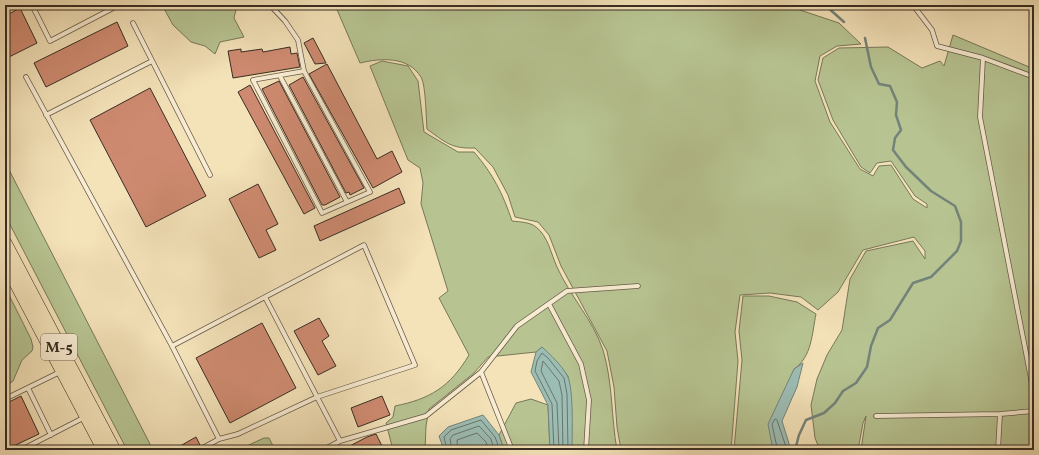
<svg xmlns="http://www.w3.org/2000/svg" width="1039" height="455" font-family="Vollkorn,serif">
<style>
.green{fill:#b7c492;stroke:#77785a}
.water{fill:#9cbdb4;stroke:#74837a}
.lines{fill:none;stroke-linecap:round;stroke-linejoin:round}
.shore{stroke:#6a756c;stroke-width:1}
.stream{stroke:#74837a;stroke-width:2.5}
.building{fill:#ce8a70;stroke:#372d23}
.service-casing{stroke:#665a48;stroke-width:5.5}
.trunk-casing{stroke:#372d23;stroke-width:14}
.service{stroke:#f8ecd2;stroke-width:4}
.trunk{stroke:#f4e2b9;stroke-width:13}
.labels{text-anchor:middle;stroke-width:3;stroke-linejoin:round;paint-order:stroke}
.shield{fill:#f8ecd2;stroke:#716658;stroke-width:1}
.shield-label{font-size:15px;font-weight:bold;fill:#372d23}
</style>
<rect width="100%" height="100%" fill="#f4e2b9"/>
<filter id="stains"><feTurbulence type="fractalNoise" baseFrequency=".005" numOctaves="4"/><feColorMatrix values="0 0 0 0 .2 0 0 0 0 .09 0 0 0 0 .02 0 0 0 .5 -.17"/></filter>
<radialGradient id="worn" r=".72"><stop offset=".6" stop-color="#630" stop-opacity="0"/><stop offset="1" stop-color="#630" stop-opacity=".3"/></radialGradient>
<!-- green -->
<path class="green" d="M162 5H237L234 18 244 37 220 42 215 54 205 46 191 42 173 25Z
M335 5H791L797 9 839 23 861 44 837 46 820 56 815 81 830 122 860 169 873 176 879 166 891 165 913 199 927 208V204L915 196 891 161 877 163 870 173 861 167 833 120 818 80 823 58 839 48 888 47 922 68 940 61 944 66 953 35 1034 69V450H861L866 416 863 423 858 450H820L815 438 811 405 817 379 827 355 842 330 850 279 866 251 913 241 925 259V251L914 237 863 250 838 292 818 310 801 297 770 293 740 295 735 332 738 361 731 450H621L617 427 614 387 607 351 561 266 549 235 538 222 515 217 508 195 493 167 475 148C451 149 445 142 427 129 426 118 426 86 421 77 408 56 381 58 360 63Z
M382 61 408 66 418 81 424 132 458 152H474C493 174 503 194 512 221 520 222 530 222 536 227 548 236 551 254 557 267 570 296 593 320 603 350 613 383 611 417 617 450H572L568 376 542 347 536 352 488 357 474 373 429 409 426 426 425 450H393L386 423 393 417 395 406C430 399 450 387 469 355L439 298 448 291 421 204 423 183 420 168 408 160 370 66Z
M5 162 150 444 149 450H127L5 215Z
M5 287 31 339 33 347 32 351 22 360 13 381 5 387Z
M743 296H769L797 302 816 314C812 333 812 357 794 369L772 445 776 450H734L742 360 739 331Z
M531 399 548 405 550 450H504L499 435 516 403Z
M264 438H269L275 450H238Z"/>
<!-- water -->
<path class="water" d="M542 347C550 354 562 366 567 375 574 387 572 434 572 450H550L548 405 531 372 536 352Z
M803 363 797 387 782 421 791 450H776L772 445 768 424 794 369Z
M483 415 499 435 504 450H444L439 436 448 427Z"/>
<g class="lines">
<!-- shore -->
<path class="shore" d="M447 450 444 437 451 430 481 420 495 437 500 450
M452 450 450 439 453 435 479 426 491 439 494 450
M458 450 457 440 477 433 486 442 488 450
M554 450 552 404 535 371 537 361 542 353 548 358 564 378 567 394 568 450
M559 450 557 403 541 371 543 361 559 381 562 395 563 450
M779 450 776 443 772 424 775 419 777 420 787 450"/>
<!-- stream -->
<path class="stream" d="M825 5 844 22
M795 450 799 435 806 420 824 413 835 403 843 391 856 383 867 367 871 346 878 328 890 320 913 283 931 277 957 251 961 241V222L955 206 931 191 906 167 893 150 895 138 901 130 896 115 897 102 890 86 879 84 871 67 865 38"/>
</g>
<!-- building -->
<path class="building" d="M20 8 37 43 5 59V16Z
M117 22 128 46 46 87 34 63Z
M313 38 322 55 326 63 315 64 304 43Z
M290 47 291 54 297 53 300 67 233 78 228 51 241 49V52L262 49 263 52Z
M327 64 377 159 392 151 402 172 373 188 309 74Z
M303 77 364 188 350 195 349 192 346 193 289 85Z
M279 81 340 197 325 205H322L262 89Z
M250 85 315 208 304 214 238 92Z
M150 88 206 196 146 227 90 120Z
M258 184 278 224 266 230 276 250 259 258 229 199Z
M399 188 405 203 320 241 314 226Z
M319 318 329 336 322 341 336 366 318 375 294 331Z
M262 323 296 388 230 423 196 358Z
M21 396 39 434 5 450V404Z
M382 396 390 415 358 427 351 408Z
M376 434 384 450H342L367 437Z
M196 437 200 445 196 450H173Z"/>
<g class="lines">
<defs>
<path id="service" d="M32 5 50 41 119 5
M270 5 285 21 298 40 304 71 370 192 322 213 253 80 304 71
M913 5 932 30 937 46 983 58 1034 77
M5 6 7 5
M133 23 210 175
M983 58 980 117 1034 394
M280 76 347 202
M26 77 172 346
M46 115 152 61
M265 297 340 441
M549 304 581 364 589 400 586 450
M481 372 512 450
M28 388 51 435
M5 399 60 372
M876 416 1000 414 1034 411
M21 450 85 417
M199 450 219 439 238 434 317 397 415 365 364 245 172 346 219 439
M323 450 340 441 426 416 481 372 517 326 567 291 638 286
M998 450 1000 414"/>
<path id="trunk" d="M5 243 114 450
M8 268 104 450"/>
</defs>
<!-- service casing -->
<use href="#service" class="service-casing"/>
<!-- trunk casing -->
<use href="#trunk" class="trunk-casing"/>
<!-- service -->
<use href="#service" class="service"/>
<!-- trunk -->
<use href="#trunk" class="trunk"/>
</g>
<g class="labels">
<!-- shield labels -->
<rect class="shield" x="41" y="334" width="36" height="26" rx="3"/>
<g class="shield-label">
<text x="59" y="352">М-5</text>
</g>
</g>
<!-- margin -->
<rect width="1039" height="455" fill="none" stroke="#f4e2b9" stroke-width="20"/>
<rect x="6" y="6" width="1027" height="443" fill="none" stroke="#372d23" stroke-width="2"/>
<rect x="10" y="10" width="1019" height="435" fill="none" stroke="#372d23"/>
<rect width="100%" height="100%" filter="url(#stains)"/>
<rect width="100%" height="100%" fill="url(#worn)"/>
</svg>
